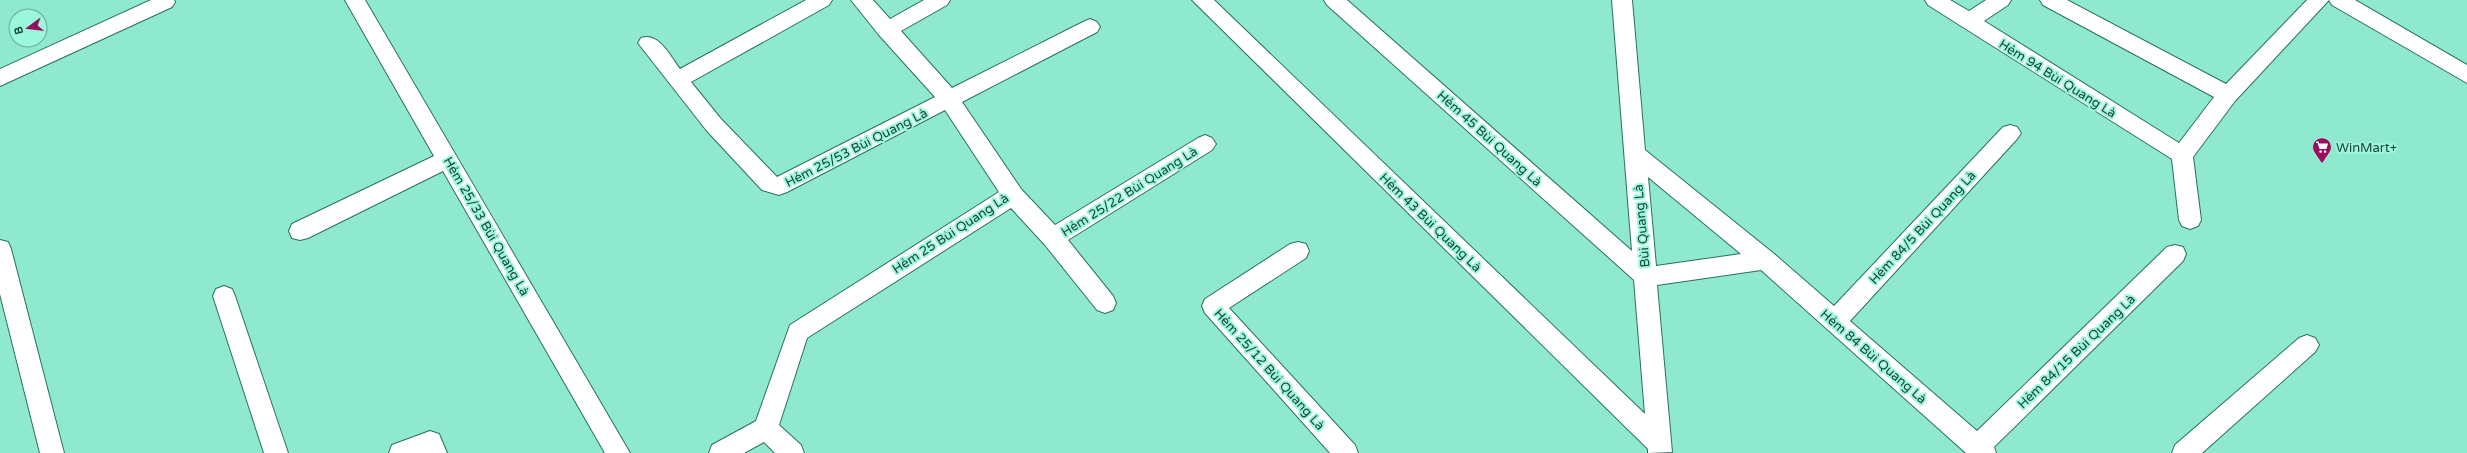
<svg xmlns="http://www.w3.org/2000/svg" width="2467" height="453" font-family="'Varela Round',sans-serif">
<style>
.lines{fill:none;stroke-linecap:round;stroke-linejoin:round}
.minor-casing{stroke:#29705e;stroke-width:2}
.minor{fill:#fff;fill-rule:evenodd}
.labels{text-anchor:middle;stroke-width:4;stroke-linejoin:round;paint-order:stroke}
.street-label{font-size:13px;fill:#183f35;stroke:#9bf7dc}
.poi-label{font-size:13px;fill:#183f35;stroke:#9bf7dc;text-anchor:start}
</style>
<rect width="100%" height="100%" fill="#8ee9cf"/>
<g class="lines">
<defs>
<path id="minor" d="M151 0H174L175 2 172 7 0 86V69Z
M345 0H365L630 453H605L443 171 308 238 300 240 292 238 289 231 292 224 434 156Z
M806 0H832L829 5 691 82 721 119 777 177 935 97 879 35 851 0H873L890 19 924 0H950L947 5 901 31 952 88 1083 22 1090 19 1097 22 1100 27 1097 32 962 102 1021 189 1055 225 1198 138 1205 135 1212 138 1216 144 1212 150 1068 240 1113 296 1116 303 1113 310 1105 313 1097 310 1045 245 1011 208 807 338 779 425 801 445 804 453H775L764 442 744 453H709L712 445 756 421 790 325 999 192 945 110 787 192 779 195 762 190 707 131 638 43 641 38C659 32 670 56 680 69Z
M1192 0H1214L1645 414 1634 280 1327 5 1324 0H1347L1632 251 1612 0H1632L1645 150 1773 253 1834 306 2003 127 2010 125 2017 127 2021 133 2017 139 1850 321 1977 431 2167 247 2175 245 2183 247 2186 254 2183 261 1994 447 1996 453H1966L1761 270 1657 285 1672 452 1648 453V449ZM1648 177 1741 254 1656 266Z
M1925 0H1950L1969 11 1986 0H2011L2008 5 1984 21 2179 143 2214 97 2043 5 2040 0H2067L2226 84 2307 0H2329L2235 101 2193 157 2201 220 2198 226 2190 229 2182 226 2179 220 2172 159 1928 5Z
M2329 0H2355L2467 65V83L2332 5Z
M0 240 8 242 11 249 64 453H40L0 294Z
M1298 242 1306 244 1309 251 1306 258 1229 308 1355 445 1358 453H1330L1205 313 1202 306 1205 299 1290 244Z
M224 286 232 289 235 296 288 453H264L213 296 216 289Z
M2307 335 2315 338 2319 345 2315 352 2202 453H2172L2175 445 2299 338Z
M430 431 439 434 447 453H389L392 445Z"/>
</defs>
<!-- minor casing -->
<use href="#minor" class="minor-casing"/>
<!-- minor -->
<use href="#minor" class="minor"/>
</g>
<!-- icons -->
<defs>
<symbol id="supermarket-pin" viewBox="-11 -11 22 30"><path d="M0 17L-7.5 6A9.5 9.5 0 1 1 7.5 6Z" fill="#990c5e" stroke="#9bf7dc"/><path d="M-6-5.5h2.5l.6 2H6L4.5 2H-2.5L-4.4-4H-6ZM-1.5 3.2a1.3 1.3 0 1 0 .1 0ZM3 3.2a1.3 1.3 0 1 0 .1 0Z" fill="#fff"/></symbol>
</defs>
<g fill-rule="evenodd">
<use href="#supermarket-pin" x="2311" y="136" width="22" height="30"/>
</g>
<g class="labels">
<!-- street labels -->
<g class="street-label">
<text transform="translate(2058 78) rotate(32)" y="5">Hẻm 94 Bùi Quang Là</text>
<text transform="translate(1490 138) rotate(42)" y="5">Hẻm 45 Bùi Quang Là</text>
<text transform="translate(856 147) rotate(-27)" y="5">Hẻm 25/53 Bùi Quang Là</text>
<text transform="translate(1129 191) rotate(-32)" y="5">Hẻm 25/22 Bùi Quang Là</text>
<text transform="translate(1431 222) rotate(44)" y="5">Hẻm 43 Bùi Quang Là</text>
<text transform="translate(487 226) rotate(60)" y="5">Hẻm 25/33 Bùi Quang Là</text>
<text transform="translate(1641 226) rotate(-95)" y="5">Bùi Quang Là</text>
<text transform="translate(1922 227) rotate(-47)" y="5">Hẻm 84/5 Bùi Quang Là</text>
<text transform="translate(950 233) rotate(-33)" y="5">Hẻm 25 Bùi Quang Là</text>
<text transform="translate(2076 351) rotate(-44)" y="5">Hẻm 84/15 Bùi Quang Là</text>
<text transform="translate(1874 356) rotate(41)" y="5">Hẻm 84 Bùi Quang Là</text>
<text transform="translate(1270 369) rotate(48)" y="5">Hẻm 25/12 Bùi Quang Là</text>
</g>
<!-- poi labels -->
<g class="poi-label">
<text x="2336" y="152">WinMart+</text>
</g>
</g>
<!-- north arrow -->
<g transform="translate(28 28) rotate(255)"><circle r="19" fill="#9bf7dc" stroke="#67ad99"/>
<path d="M0-3L7 15L0 10L-7 15Z" fill="#990c5e"/>
<text y="-6" font-size="11" font-weight="bold" text-anchor="middle" fill="#183f35">B</text>
</g>
</svg>
